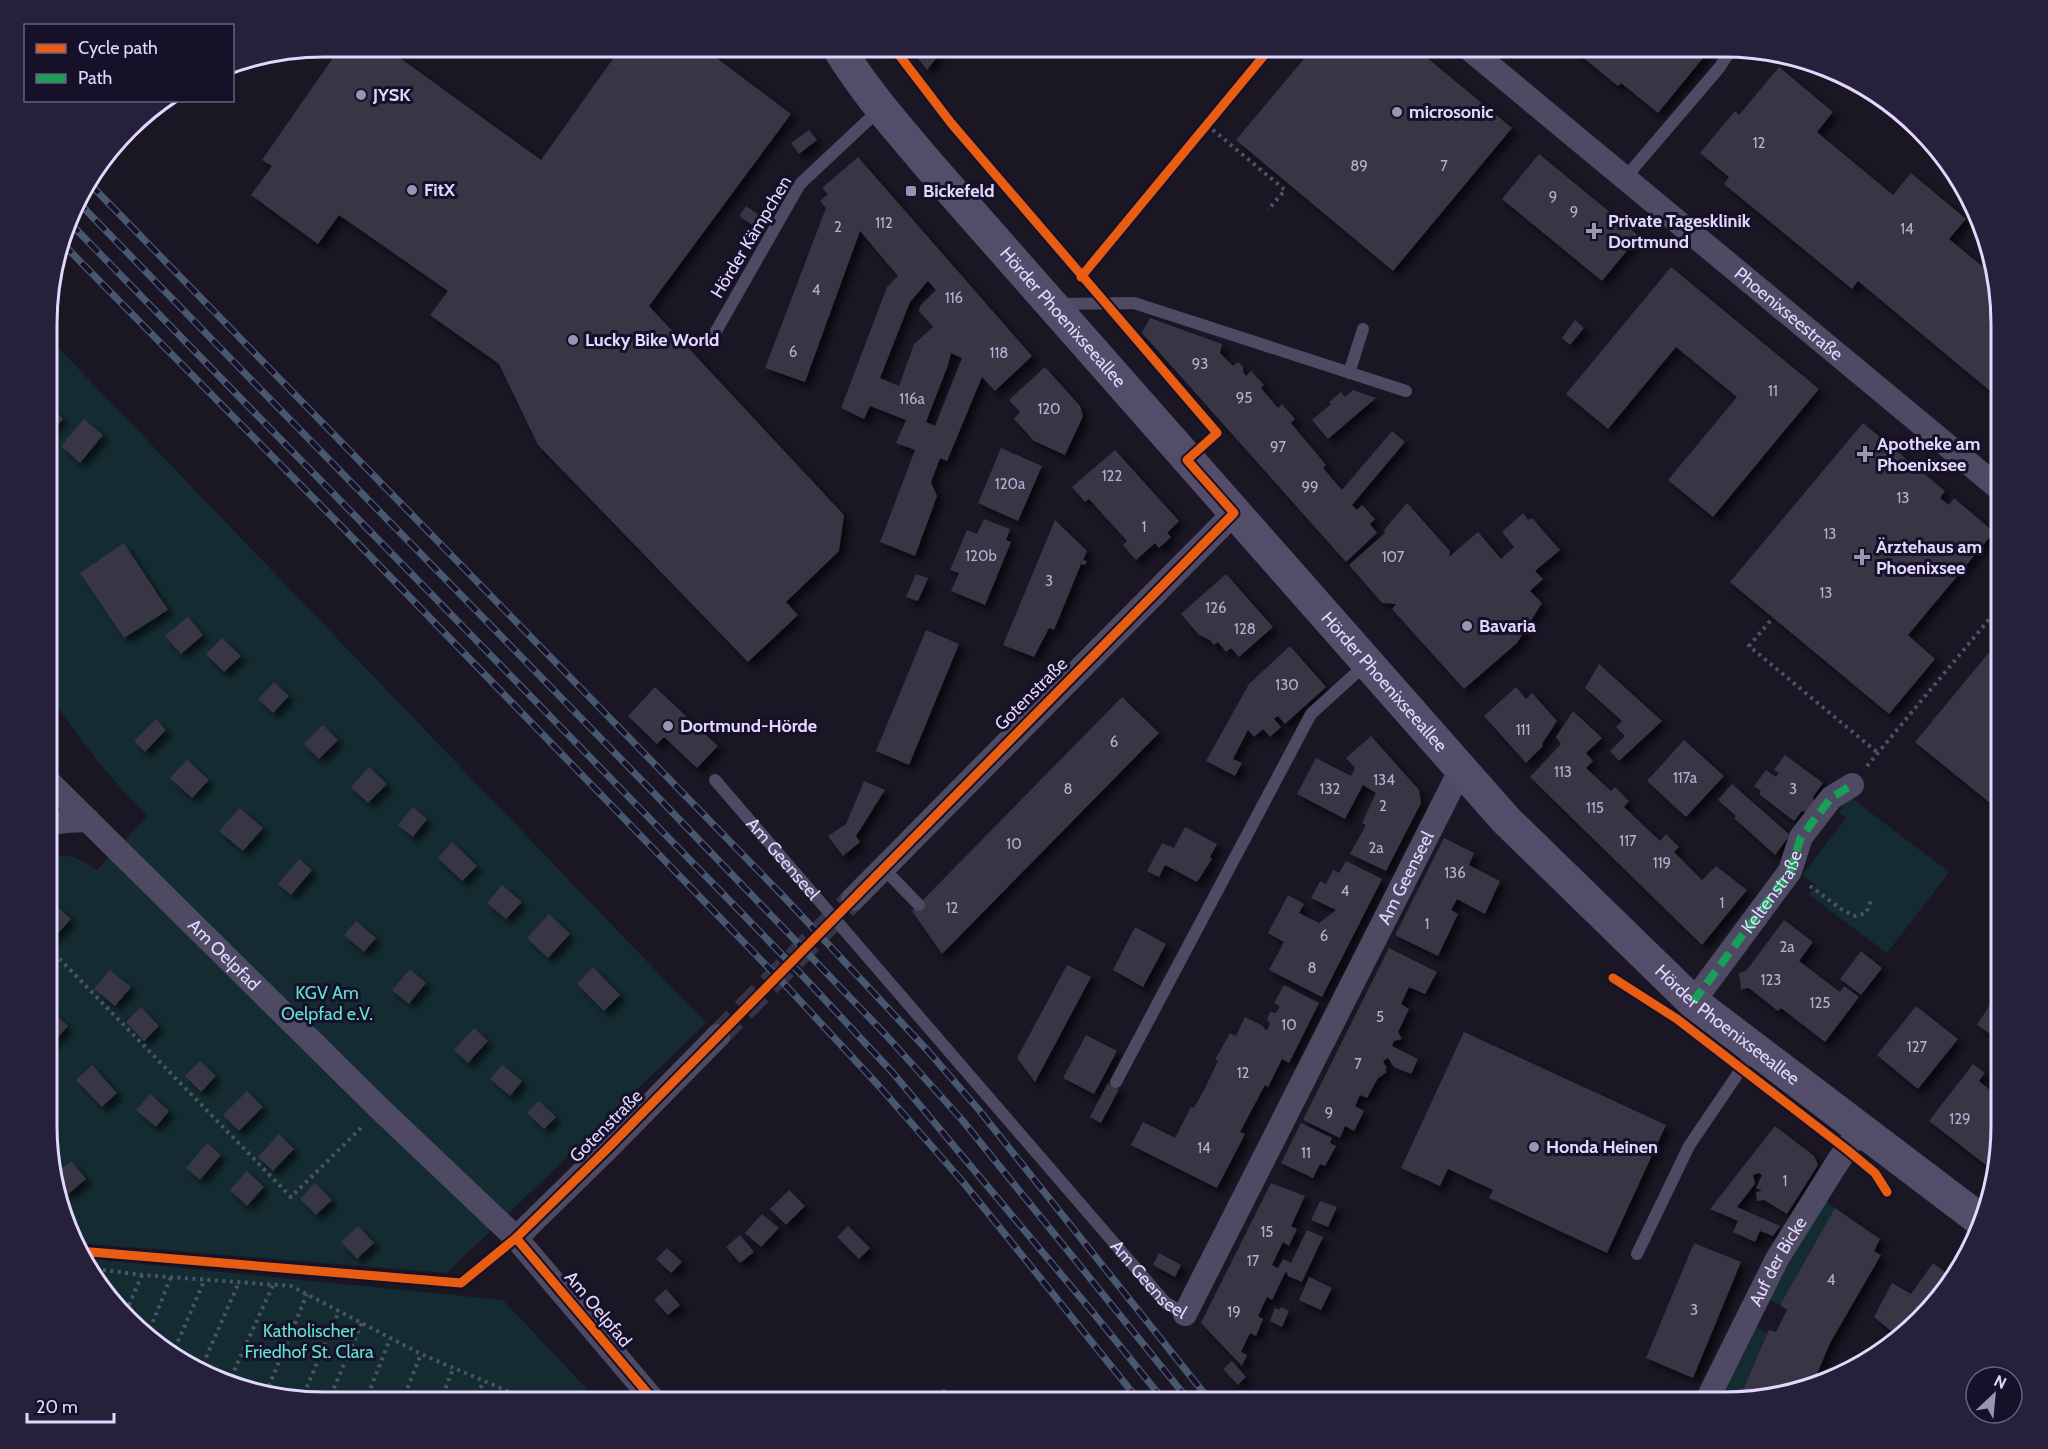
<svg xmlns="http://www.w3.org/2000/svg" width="2048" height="1449" font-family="Cabin,sans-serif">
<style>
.green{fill:#142c31}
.building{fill:#393445;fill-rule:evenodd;filter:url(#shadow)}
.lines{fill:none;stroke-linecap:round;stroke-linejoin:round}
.minor-tunnel{stroke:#383344;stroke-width:24;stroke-dasharray:24 12;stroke-linecap:butt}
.path{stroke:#4a5464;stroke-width:4;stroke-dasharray:3 4.5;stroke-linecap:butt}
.service{stroke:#4f4a64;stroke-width:12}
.minor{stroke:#4f4a64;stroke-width:24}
.secondary{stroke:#534d6a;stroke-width:33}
.rail-casing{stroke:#48586e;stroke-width:7}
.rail{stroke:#171029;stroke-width:4.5;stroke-dasharray:14;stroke-linecap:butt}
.quiet{stroke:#1a9f57;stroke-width:8;stroke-dasharray:15 8;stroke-linecap:butt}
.cycleway-casing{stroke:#171029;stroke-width:13}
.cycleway{stroke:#e95d12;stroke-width:9}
.poi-dot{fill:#9b93b2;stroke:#171029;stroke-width:2}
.labels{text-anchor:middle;stroke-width:6;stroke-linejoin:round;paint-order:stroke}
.number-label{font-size:15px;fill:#b7aed0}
.poi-label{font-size:18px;font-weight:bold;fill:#e1d7ff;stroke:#171029;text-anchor:start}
.street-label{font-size:18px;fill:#e1d7ff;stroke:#171029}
.park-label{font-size:18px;fill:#61e2d1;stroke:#171029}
.rim{fill:none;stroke:#e1d7ff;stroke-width:3}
</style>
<defs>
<filter id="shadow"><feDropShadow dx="5.5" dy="5.5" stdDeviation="3" flood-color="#0009"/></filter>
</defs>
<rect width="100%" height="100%" fill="#1a1623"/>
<!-- green -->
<path class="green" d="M49 338 706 1023 447 1273 77 1243 49 1161V861C65 848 82 861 97 870L147 816C110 779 78 738 49 694Z
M1850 797 1949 872 1887 953 1809 895 1816 885 1802 875 1846 818 1839 812Z
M1824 1200 1835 1208 1780 1305 1768 1299Z
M82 1258 503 1300 599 1402H306L218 1382 155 1345 84 1263Z
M1754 1327 1768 1333 1739 1399 1718 1402Z"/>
<!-- building -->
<path class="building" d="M328 47H385L541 160 615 56 613 47H702L791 114 649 306 844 515 839 551 786 602 798 615 748 662 538 445 499 364 430 315 448 291 339 215 318 244 251 195 272 166 262 160 337 52Z
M909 47H931L938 56 927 70Z
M1314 47H1414L1512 128 1393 271 1236 140Z
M1570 47H1712L1658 113 1621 83 1618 86Z
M1779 67 1833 112 1817 132 1893 195 1911 173 1966 219 1949 239 1993 275 2001 306V410L1990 401 1995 395 1858 281 1852 289 1724 184 1729 177 1700 153 1735 111 1739 115Z
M809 130 817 140 799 154 791 143Z
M1539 154 1639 236 1602 281 1502 199Z
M858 157 1032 356 995 391 982 377 947 461 940 458 931 482 937 496 915 556 880 542 915 450 896 443 906 420 870 406 864 419 841 408 887 287 898 276 860 231 805 382 765 368 826 208 820 201 828 194 822 188ZM928 281 936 290 920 306 919 311 933 327 914 344 899 386 880 378 910 302ZM951 353 962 358 935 426 926 422 948 365Z
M746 206 759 215 752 225 739 216Z
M1671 267 1819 389 1713 517 1668 480 1737 397 1676 347 1608 429 1566 394Z
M1150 318 1222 344 1220 353 1233 366 1238 362 1243 367V372L1246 376 1251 371 1264 385 1261 388 1278 408 1282 404 1295 419 1291 423 1326 465 1323 468 1342 490 1392 431 1405 442 1352 505 1357 510 1362 505 1375 519 1370 524 1377 533 1346 562 1142 333Z
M1575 320 1584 328 1570 345 1562 338Z
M1045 367 1080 406 1083 416 1065 455 1034 441 1014 419 1020 412 1009 400Z
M1353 390 1376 398 1328 439 1312 420 1331 404 1329 402 1341 392 1345 397Z
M52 408 63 419 49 433V410Z
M84 419 103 435 80 463 61 446Z
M1863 423 1945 491 1940 498 1949 505 1954 498 1994 532 1908 635 1935 659 1889 714 1730 582Z
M1001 448 1042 466 1018 521 978 503Z
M1115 450 1179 521 1167 533 1171 537 1159 548 1155 543 1136 560 1123 545 1127 541 1089 499 1085 502 1072 487Z
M1407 503 1450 551 1449 557 1478 532 1501 559 1514 547 1502 532 1523 513 1528 520 1532 518 1560 550 1535 571 1543 579 1530 591 1542 603 1517 643 1464 689 1392 609 1396 604 1382 603 1349 565 1385 533 1384 530Z
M984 519 1010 529 1006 540 1011 542 985 605 951 591 959 573 950 570 967 530 977 534Z
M1055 520 1087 551 1083 560 1087 561 1085 565 1081 564 1054 630 1049 628 1034 657 1003 645Z
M124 543 168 610 124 638 80 573Z
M916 574 928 578 918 601 906 597Z
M1226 574 1273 627 1239 657 1231 648 1226 652 1218 642 1214 645 1210 640 1199 635 1181 614Z
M188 617 203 635 181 654 165 636Z
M926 630 959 644 909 765 876 751Z
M222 638 241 656 224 672 206 654Z
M2001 638V812L1915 742Z
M1290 646 1326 687 1285 724 1278 716 1274 719 1281 727 1270 737 1263 729 1254 737 1248 730 1233 759 1242 763 1235 776 1206 761 1249 684Z
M1599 664 1662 721 1619 761 1610 751 1625 736 1616 727 1622 721 1585 688Z
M274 682 289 696 273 713 258 699Z
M655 687 718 746 697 768 664 737 657 744 628 716Z
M1516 687 1526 699 1532 693 1557 721 1542 744 1543 746 1526 763 1484 716Z
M1122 697 1159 733 942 954 912 911Z
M1573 711 1602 738 1586 753 1593 761 1586 768 1611 791 1615 787 1629 801 1624 807 1660 841 1666 834 1679 847 1674 852 1702 880 1716 866 1747 890 1702 945 1530 777 1561 744 1556 737Z
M156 719 166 730 145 752 134 741Z
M323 725 338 740 319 759 304 744Z
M1371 736 1419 790 1421 803 1386 871 1350 854 1366 825 1362 823 1376 793 1363 785 1345 819 1297 794 1316 758 1351 776 1355 768 1346 758Z
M1684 740 1724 776 1686 817 1647 781Z
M1785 755 1823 783 1813 797 1815 803 1808 812 1802 811 1794 821 1759 794 1761 791 1754 786 1766 770 1776 777 1779 773 1774 770Z
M187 760 209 780 192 798 170 778Z
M369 767 387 784 368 803 351 787Z
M864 781 885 790 856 836 860 842 843 856 828 836 846 824Z
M1732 784 1790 835 1775 855 1734 818 1736 816 1718 800Z
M413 807 427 819 413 837 398 825Z
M240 808 263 828 243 851 219 831Z
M1185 827 1217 844 1210 857 1212 859 1197 882 1165 865 1159 877 1147 871 1162 843 1174 848Z
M1444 838 1474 853 1469 865 1500 881 1485 914 1457 899 1451 910 1458 914 1438 956 1395 935Z
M452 842 477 866 462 881 438 858Z
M299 859 312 870 291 895 278 884Z
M1346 861 1382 879 1322 997 1269 970 1284 942 1268 933 1288 895 1304 904 1299 913 1319 923 1336 910 1311 898 1320 881 1326 884 1333 870 1339 873Z
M502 885 522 902 506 919 487 903Z
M49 899 71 919 51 941 49 939Z
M549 914 570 934 548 958 527 938Z
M1784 920 1813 942 1799 961 1840 992 1844 986 1859 997 1825 1042 1781 1008 1778 1011 1749 988 1741 989 1739 973 1746 971Z
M356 921 376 938 364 952 344 935Z
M1135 927 1166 944 1143 987 1113 970Z
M1389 948 1437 972 1425 994 1409 987 1401 1004 1409 1009 1398 1032 1402 1039 1394 1041 1392 1046 1418 1059 1411 1074 1394 1067 1388 1058 1383 1061 1387 1068 1385 1069 1387 1072 1378 1078 1367 1098 1360 1095 1355 1106 1364 1111 1354 1131 1345 1126 1340 1138 1303 1120Z
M1861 951 1882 968 1861 995 1840 979Z
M1067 965 1091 977 1035 1082 1017 1058Z
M593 967 620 995 604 1011 577 984Z
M410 969 426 983 409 1004 392 990Z
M110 970 131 987 115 1006 94 989Z
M1284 985 1319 1003 1289 1063 1282 1059 1268 1087 1265 1085 1240 1132 1245 1134 1217 1188 1131 1145 1143 1122 1175 1138 1191 1107 1194 1108 1204 1090 1218 1061 1215 1060 1230 1033 1236 1036 1245 1017 1263 1026 1265 1030 1268 1029 1270 1024 1267 1019 1270 1012 1276 1013 1280 1006 1274 1003Z
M1991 1003 2001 1009V1034L1998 1032 1995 1037 1977 1025Z
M1916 1006 1958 1039 1918 1089 1877 1055Z
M141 1007 159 1026 144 1041 126 1022Z
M49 1008 68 1026 50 1046 49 1044Z
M474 1028 488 1041 468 1063 454 1050Z
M1464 1032 1666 1125 1607 1253 1489 1198 1493 1190 1448 1169 1440 1186 1401 1168Z
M1086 1035 1117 1051 1094 1094 1063 1078Z
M200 1061 216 1076 201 1092 185 1076Z
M1973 1064 1985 1073 1979 1081 2001 1099V1105L1995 1112 2001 1117 1998 1121 2001 1123V1143L1995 1172 1929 1121Z
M92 1065 117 1093 102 1107 76 1080Z
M502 1065 522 1081 510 1096 490 1079Z
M1108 1083 1119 1089 1101 1123 1090 1117Z
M247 1091 263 1107 239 1131 223 1115Z
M150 1094 169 1111 156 1127 136 1110Z
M539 1101 556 1117 544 1129 527 1113Z
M49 1121 55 1126 49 1133Z
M1301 1123 1332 1138 1330 1143 1336 1146 1325 1166 1320 1164 1313 1178 1281 1163Z
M1775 1126 1814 1156 1818 1165 1787 1214 1764 1200 1757 1201 1756 1192 1762 1191 1756 1188 1762 1175 1759 1173 1753 1175 1755 1184 1737 1207 1780 1226 1773 1236 1760 1231 1755 1242 1733 1232 1738 1221 1710 1209Z
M279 1134 294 1149 273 1171 258 1157Z
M207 1143 221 1155 200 1180 186 1168Z
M71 1161 86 1179 67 1195 56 1181 54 1175Z
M247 1171 264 1187 247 1206 230 1190Z
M315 1183 332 1200 316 1215 300 1199Z
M1271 1183 1305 1196 1291 1226 1297 1229 1289 1246 1283 1242 1272 1265 1278 1268 1283 1259 1291 1263 1307 1230 1323 1237 1302 1282 1288 1276 1286 1271 1272 1300 1267 1297 1258 1316 1263 1319 1256 1336 1250 1333 1241 1352 1247 1355 1242 1366 1201 1323Z
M789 1190 805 1206 786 1225 770 1209Z
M1320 1201 1337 1207 1328 1227 1311 1220Z
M1835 1208 1880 1239 1874 1251 1881 1255 1830 1343 1814 1381 1739 1399 1769 1330 1776 1332 1787 1310 1780 1305Z
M762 1214 779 1228 761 1247 745 1233Z
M358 1226 374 1243 357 1259 341 1242Z
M848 1226 870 1248 859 1259 837 1237Z
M740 1235 754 1252 740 1263 726 1247Z
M1694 1243 1741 1262 1693 1378 1646 1358Z
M667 1248 682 1262 671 1273 656 1259Z
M1159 1253 1181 1265 1175 1277 1153 1265Z
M1933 1263 1953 1278 1944 1294 1895 1334 1874 1317 1892 1283 1911 1294Z
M1309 1277 1332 1288 1321 1310 1299 1300Z
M666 1289 680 1305 668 1315 654 1300Z
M1281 1307 1289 1311 1282 1327 1270 1321 1275 1308 1279 1310Z
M1232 1361 1246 1377 1238 1385 1223 1369Z
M944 1388 955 1402H928Z"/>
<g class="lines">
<!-- minor-tunnel -->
<path class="minor-tunnel" d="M718 1036 853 899"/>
<!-- path -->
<path class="path" d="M1207 125 1285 190 1268 210
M1770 621 1749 646 1878 753
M1867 766 2001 605
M1810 886 1841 909 1855 916 1866 913 1872 898
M49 948 291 1197 361 1128
M86 1266V1251
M88 1268 142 1275 291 1286 421 1354 533 1402
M126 1312 142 1275
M147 1336 171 1277
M172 1355 205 1279
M200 1371 239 1282
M228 1384 273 1285
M266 1393 307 1294
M301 1401 339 1311
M328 1402 362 1322
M365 1402 390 1339
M402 1402 421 1354
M440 1402 453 1369
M475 1402 483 1382
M513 1402 516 1395"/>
<!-- service -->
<g class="service">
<path d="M1625 178 1719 68 1733 47"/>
<path d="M1058 304 1134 303 1406 391"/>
<path d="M711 340 800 184 880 109"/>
<path d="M1349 373 1363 329"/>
<path id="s1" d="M715 780 1165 1302 1185 1314"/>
<path d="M883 868 919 905"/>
<path d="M1116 1082 1311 714 1366 664"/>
<path d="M1637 1254 1689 1146 1754 1050"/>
</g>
<!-- minor -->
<g class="minor">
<path id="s2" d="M1467 47 2001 490"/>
<path id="s3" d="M49 782 380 1109 516 1238 655 1402"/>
<path d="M49 824 65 821 88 820"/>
<path d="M853 899 1234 513"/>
<path id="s4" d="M1693 1002 1790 871 1801 837 1831 798 1852 785"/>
<path d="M516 1238 607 1149 718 1036"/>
<path id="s5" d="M1185 1314 1461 769"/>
<path id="s6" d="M1706 1402 1777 1259 1837 1163 1860 1129"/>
</g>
<!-- secondary -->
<path class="secondary" id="s7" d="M838 47C865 92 900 131 934 171L1506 820 1693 1002 1983 1222"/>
<defs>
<path id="rail" d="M89 183 783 896 928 1051 979 1110 1211 1402
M76 200 650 789 885 1034 963 1121 1190 1402
M69 222 800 973 893 1073 1095 1315 1165 1402
M62 243 343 528 789 989 878 1085 963 1182 1140 1402"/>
</defs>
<!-- rail casing -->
<use href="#rail" class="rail-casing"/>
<!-- rail -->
<use href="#rail" class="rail"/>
<!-- quiet -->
<path class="quiet" d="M1693 1002 1790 871 1801 837 1831 798 1852 785"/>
<defs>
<path id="cycleway" d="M1081 277 1271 47
M1613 978 1677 1019 1846 1149 1875 1173 1887 1192
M516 1238 655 1402
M79 1251 461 1283 516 1238 607 1149 1234 513 1187 460 1217 433 951 123 893 47"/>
</defs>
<!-- cycleway casing -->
<use href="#cycleway" class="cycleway-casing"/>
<!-- cycleway -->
<use href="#cycleway" class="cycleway"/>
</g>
<!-- markers -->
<g class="poi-dot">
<circle cx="361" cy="95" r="6"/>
<circle cx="1397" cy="112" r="6"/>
<circle cx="412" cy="190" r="6"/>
<rect x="905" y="185" width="12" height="12" rx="3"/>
<path d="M1591 222h6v6h6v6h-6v6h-6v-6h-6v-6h6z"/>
<circle cx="573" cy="340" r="6"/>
<path d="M1862 445h6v6h6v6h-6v6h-6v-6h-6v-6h6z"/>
<path d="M1859 548h6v6h6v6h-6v6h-6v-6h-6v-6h6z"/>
<circle cx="1467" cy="626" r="6"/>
<circle cx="668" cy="726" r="6"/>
<circle cx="1534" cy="1147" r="6"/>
</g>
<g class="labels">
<!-- number labels -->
<g class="number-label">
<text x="1759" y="148">12</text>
<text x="1359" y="171">89</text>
<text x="1444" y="171">7</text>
<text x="1553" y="202">9</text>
<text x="1574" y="217">9</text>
<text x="884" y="228">112</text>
<text x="838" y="232">2</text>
<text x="1907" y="234">14</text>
<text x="816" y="295">4</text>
<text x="954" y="303">116</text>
<text x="793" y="357">6</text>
<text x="999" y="358">118</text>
<text x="1200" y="369">93</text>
<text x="1773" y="396">11</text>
<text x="1244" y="403">95</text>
<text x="912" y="404">116a</text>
<text x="1049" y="414">120</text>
<text x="1278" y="452">97</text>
<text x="1112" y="481">122</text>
<text x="1010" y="489">120a</text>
<text x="1310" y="492">99</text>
<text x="1903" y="503">13</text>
<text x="1144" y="532">1</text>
<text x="1830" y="539">13</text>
<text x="981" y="561">120b</text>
<text x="1393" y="562">107</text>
<text x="1049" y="586">3</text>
<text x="1826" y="598">13</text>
<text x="1216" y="613">126</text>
<text x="1245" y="634">128</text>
<text x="1287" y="690">130</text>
<text x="1523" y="735">111</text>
<text x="1114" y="747">6</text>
<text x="1563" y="777">113</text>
<text x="1685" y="783">117a</text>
<text x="1384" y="785">134</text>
<text x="1068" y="794">8</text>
<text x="1330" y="794">132</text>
<text x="1793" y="794">3</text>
<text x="1383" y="811">2</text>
<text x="1595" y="813">115</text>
<text x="1628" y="846">117</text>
<text x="1014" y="849">10</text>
<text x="1376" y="853">2a</text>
<text x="1662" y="868">119</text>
<text x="1455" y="878">136</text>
<text x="1345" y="896">4</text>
<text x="1722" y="908">1</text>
<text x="952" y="913">12</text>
<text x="1427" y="929">1</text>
<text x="1324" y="941">6</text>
<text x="1787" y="952">2a</text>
<text x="1312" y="973">8</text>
<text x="1771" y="985">123</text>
<text x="1820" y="1008">125</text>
<text x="1380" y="1022">5</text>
<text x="1289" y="1030">10</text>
<text x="1917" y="1052">127</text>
<text x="1358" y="1069">7</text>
<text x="1243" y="1078">12</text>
<text x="1329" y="1118">9</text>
<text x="1960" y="1124">129</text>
<text x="1204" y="1153">14</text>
<text x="1306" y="1158">11</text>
<text x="1785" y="1186">1</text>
<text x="1267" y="1237">15</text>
<text x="1253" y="1266">17</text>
<text x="1831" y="1285">4</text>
<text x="1694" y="1315">3</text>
<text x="1234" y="1317">19</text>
</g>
<!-- poi labels -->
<g class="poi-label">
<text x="373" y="101">JYSK</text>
<text x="1409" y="118">microsonic</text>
<text x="424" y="196">FitX</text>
<text x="923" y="197">Bickefeld</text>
<text x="1608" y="227">Private Tagesklinik<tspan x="1608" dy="21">Dortmund</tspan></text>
<text x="585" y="346">Lucky Bike World</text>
<text x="1877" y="450">Apotheke am<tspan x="1877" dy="21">Phoenixsee</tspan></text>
<text x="1876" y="553">Ärztehaus am<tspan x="1876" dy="21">Phoenixsee</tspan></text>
<text x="1479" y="632">Bavaria</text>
<text x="680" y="732">Dortmund-Hörde</text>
<text x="1546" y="1153">Honda Heinen</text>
</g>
<!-- street labels -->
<g class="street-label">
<text transform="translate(751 237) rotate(-59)" y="6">Hörder Kämpchen</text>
<text dy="6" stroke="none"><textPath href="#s2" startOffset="418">Phoenixseestraße</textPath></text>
<text dy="6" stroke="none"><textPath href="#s7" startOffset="352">Hörder Phoenixseeallee</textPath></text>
<text dy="6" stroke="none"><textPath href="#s7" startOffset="838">Hörder Phoenixseeallee</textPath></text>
<text transform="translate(1031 694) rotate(-45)" y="6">Gotenstraße</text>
<text dy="6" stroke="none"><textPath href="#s1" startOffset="104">Am Geenseel</textPath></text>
<text dy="6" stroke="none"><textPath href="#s5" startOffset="489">Am Geenseel</textPath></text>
<text dy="6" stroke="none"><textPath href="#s4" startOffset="136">Keltenstraße</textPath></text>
<text dy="6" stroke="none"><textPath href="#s3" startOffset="246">Am Oelpfad</textPath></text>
<text dy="6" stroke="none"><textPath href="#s7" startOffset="1324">Hörder Phoenixseeallee</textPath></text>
<text transform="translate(606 1126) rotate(-45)" y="6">Gotenstraße</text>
<text dy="6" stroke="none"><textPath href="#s6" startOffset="158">Auf der Bicke</textPath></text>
<text dy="6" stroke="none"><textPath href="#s1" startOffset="662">Am Geenseel</textPath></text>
<text transform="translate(598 1309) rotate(50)" y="6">Am Oelpfad</text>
</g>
<!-- park labels -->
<g class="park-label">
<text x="327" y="999">KGV Am<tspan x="327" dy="21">Oelpfad e.V.</tspan></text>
<text x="309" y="1337">Katholischer<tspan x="309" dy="21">Friedhof St. Clara</tspan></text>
</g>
</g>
<!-- crop -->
<path d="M0 0H2048V1449H0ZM324 57H1724A267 267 0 0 1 1991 324V1125A267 267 0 0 1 1724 1392H324A267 267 0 0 1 57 1125V324A267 267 0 0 1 324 57Z" fill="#27203a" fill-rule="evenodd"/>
<path class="rim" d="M324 57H1724A267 267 0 0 1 1991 324V1125A267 267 0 0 1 1724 1392H324A267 267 0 0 1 57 1125V324A267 267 0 0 1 324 57Z"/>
<!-- legend -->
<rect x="24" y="24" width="210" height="78" fill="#171029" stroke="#68607f" stroke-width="1.5"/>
<rect x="36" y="44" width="30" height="9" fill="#e95d12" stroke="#68607f" stroke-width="1.5"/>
<text x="78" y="54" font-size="18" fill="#e1d7ff">Cycle path</text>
<rect x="36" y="74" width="30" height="9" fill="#1a9f57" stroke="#68607f" stroke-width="1.5"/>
<text x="78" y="84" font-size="18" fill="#e1d7ff">Path</text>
<!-- north arrow -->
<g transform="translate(1994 1395) rotate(26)"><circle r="28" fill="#171029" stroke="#68607f" stroke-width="1.5"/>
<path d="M0-4.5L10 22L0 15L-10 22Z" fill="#9b93b2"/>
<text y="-9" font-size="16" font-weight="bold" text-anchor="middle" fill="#e1d7ff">N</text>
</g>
<!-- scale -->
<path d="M27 1413v9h87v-9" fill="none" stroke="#e1d7ff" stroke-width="3"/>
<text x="36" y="1413" font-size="18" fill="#e1d7ff" stroke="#171029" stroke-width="4.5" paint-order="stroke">20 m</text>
</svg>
